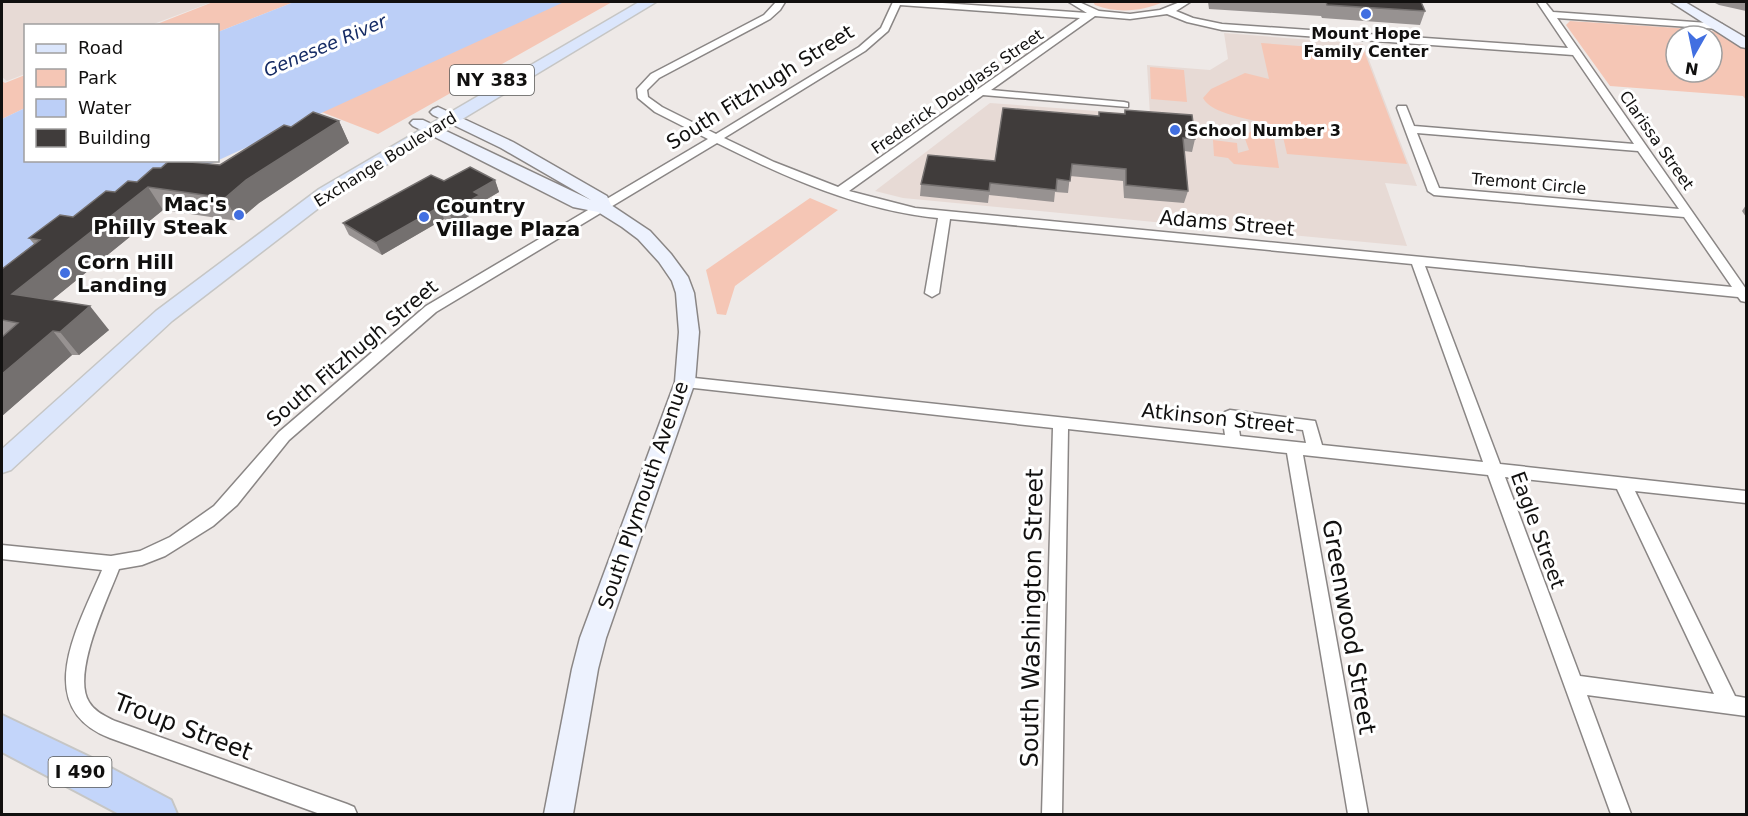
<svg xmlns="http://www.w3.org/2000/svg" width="1748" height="816" font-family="'DejaVu Sans',sans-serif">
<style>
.built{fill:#e7dad5}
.green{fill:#f5c6b5;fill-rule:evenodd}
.water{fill:#bccff7}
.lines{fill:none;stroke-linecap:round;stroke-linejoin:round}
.street-casing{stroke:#8a8685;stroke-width:3}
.secondary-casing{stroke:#8a8685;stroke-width:3}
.primary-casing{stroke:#c6c6c5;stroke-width:3}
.highway-casing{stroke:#c6c6c5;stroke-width:4}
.street{fill:#fff;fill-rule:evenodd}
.secondary{fill:#edf2fe;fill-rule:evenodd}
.primary{fill:#dbe6fc;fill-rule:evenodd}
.highway{fill:#c3d5fa;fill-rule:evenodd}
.wall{fill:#979291}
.shaded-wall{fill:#74706f}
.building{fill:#403c3b;stroke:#74706f;stroke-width:1.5}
.poi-dot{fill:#416fe1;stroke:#fff;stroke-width:2}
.labels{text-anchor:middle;stroke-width:6;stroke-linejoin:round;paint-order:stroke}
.far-poi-label{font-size:16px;font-weight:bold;fill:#11100f;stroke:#fff}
.far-street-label{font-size:16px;fill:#11100f;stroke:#fff}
.far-water-label{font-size:18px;font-style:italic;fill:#162c65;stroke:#fff}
.shield{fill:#fff;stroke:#585857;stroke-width:1.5}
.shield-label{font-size:18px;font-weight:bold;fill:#11100f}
.street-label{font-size:20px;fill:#11100f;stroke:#fff}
.poi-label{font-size:20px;font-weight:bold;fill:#11100f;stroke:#fff;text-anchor:start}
.near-street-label{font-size:24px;fill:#11100f;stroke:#fff}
</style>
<rect width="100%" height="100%" fill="#eee9e7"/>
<!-- built -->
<path class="built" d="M2 2H212L151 25 26 26 25 74 7 81 2 77Z
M1224 33 1363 44 1417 186 1385 183 1407 246 903 198 875 191 990 103 1150 115 1147 65 1210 70 1228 59Z"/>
<!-- green -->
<path class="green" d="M213 2H294L218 32V26H152Z
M560 2H612L378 134 319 111Z
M1093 2H1164C1141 11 1119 14 1095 5Z
M1570 21 1709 30 1727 36 1746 49V100L1743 96 1610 86 1566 25ZM1676 36H1712V72H1676Z
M1261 43 1364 51 1407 164 1287 154 1280 124 1274 125C1255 120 1212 115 1203 98L1211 89 1245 73 1269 79Z
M1150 67 1184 70 1187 102 1151 99Z
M25 75V108L2 119V81L5 83Z
M1255 129 1273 132 1279 168 1234 164 1228 158 1214 156 1213 140 1237 143 1238 153 1249 150 1244 136Z
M810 198 838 210 735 286 726 315 717 314 706 270Z"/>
<!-- water -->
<path class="water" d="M294 2H564L210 164 2 273V119L25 108 26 160H218V32Z"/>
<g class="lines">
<defs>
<path id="street" d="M776 2H785L780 10 770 19 659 78 647 90 648 97 662 107 716 134 859 47 881 28 893 2H928L1087 13 1069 2H1079L1099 11 1130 14 1160 10 1180 2H1190L1176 11 1193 18 1222 24 1568 48 1537 2H1545L1553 12 1722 24 1724 26 1719 29 1557 18 1746 289V302L1741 301 1738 297 1425 266 1500 464 1746 491V503L1635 491 1735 696 1746 698V716L1587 695 1631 814H1611L1488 475 1303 455 1368 814H1348L1287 453 1068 429 1062 814H1042L1053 428 685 387 680 386 678 382 680 378 685 377 1225 435 1222 416 1225 412 1230 410 1315 421 1322 445 1483 462 1412 264 950 219 939 293 932 297 925 293 938 218C859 210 787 178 717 143L436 312 289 440 237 505 213 526 165 556 142 565 119 569C108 598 71 674 89 702 94 711 106 717 115 721L347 804 354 807 357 814H320L110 738C30 707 79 625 102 570L2 559V545L111 556 140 551 170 537 214 506 279 432 426 306 708 139 655 112 638 98 637 89 651 74 764 15ZM900 5 1080 18 838 187 774 162 724 138 865 51 888 31ZM1167 14 1187 22 1222 30 1573 55 1634 144 1414 126 1406 106H1398L1397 108 1428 191 1434 195 1684 217 1732 287 915 208 849 191 983 95 1128 107V103L1124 102 991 90 1095 16 1130 19ZM1417 133 1638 151 1679 209 1439 188ZM1238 423 1303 430 1306 443 1240 436ZM1505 477 1617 489 1714 694 1580 676Z"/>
<path id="secondary" d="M1671 2H1685L1746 38V48L1741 47Z
M438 107 513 142 607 196 611 205 650 231 671 254 688 277 694 293 699 332 695 382 606 638 598 669 573 814H544L572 669 580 638 675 382 679 332 676 293 672 281 659 262 638 239 622 227 598 212 573 207 413 126 410 123 413 120H423L591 200 501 148 433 115 430 112 433 109Z"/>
<path id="primary" d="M639 2H656L333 197 172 321 11 470 2 473V449L156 311 319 189Z"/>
<path id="highway" d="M2 715 94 759 171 800 177 814H119L2 752Z"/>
</defs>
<!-- street casing -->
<use href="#street" class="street-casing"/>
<!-- secondary casing -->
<use href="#secondary" class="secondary-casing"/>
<!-- primary casing -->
<use href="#primary" class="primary-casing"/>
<!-- highway casing -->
<use href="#highway" class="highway-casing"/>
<!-- street -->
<use href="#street" class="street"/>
<!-- secondary -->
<use href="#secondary" class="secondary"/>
<!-- primary -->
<use href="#primary" class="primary"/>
<!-- highway -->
<use href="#highway" class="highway"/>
</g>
<!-- wall -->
<path class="wall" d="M1208 2H1421L1425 11 1420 25 1322 18 1321 16 1209 9Z
M1713 2H1746V11L1719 5Z
M1125 110 1195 139 1192 152 1184 151 1188 191 1184 203 1124 198 1123 181 1070 176 1068 193 1055 192 1054 202 989 195 988 203 920 196 921 184 995 161 1099 116V112L1124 114Z
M339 121 349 143 259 203 238 221 163 210 52 300 109 330 79 355H72L2 416V269L34 244 29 238 73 217 115 192 137 182 161 168 220 165 291 127Z
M495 180 499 192 482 202 484 207 454 225 444 219 382 255 349 235 343 223 444 181Z
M1746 205V217L1742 211Z"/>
<!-- shaded-wall -->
<path class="shaded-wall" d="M339 121 349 143 259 203 238 221 225 198 246 180Z
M495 180 499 192 482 202 484 207 454 225 449 212 474 192Z
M148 187 163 210 31 317 12 294Z
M439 207 444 219 382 255 376 243Z
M90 306 109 330 79 355 60 332Z
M53 331 72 355 2 416V374Z"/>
<!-- building -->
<path class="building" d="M1317 2H1421L1425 11 1327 5 1326 2Z
M1003 108 1099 116V112L1125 114V110L1192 115 1195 139 1183 138 1188 191 1126 185V169L1072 164 1070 181 1057 179 1056 190 990 183 989 191 921 184 928 155 995 161Z
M313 112 339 121 246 180 225 198 148 187 12 294 90 306 60 332 53 331 2 374V337L18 323 2 320V269L40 240 29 238 60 215 73 217 106 191 115 192 128 181 137 182 153 168H161L170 160 220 165 284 125 291 127Z
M470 167 495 180 474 192 480 195 449 212 439 207 376 243 343 223 431 175 444 181Z"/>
<!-- markers -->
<g class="poi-dot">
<circle cx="1366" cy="14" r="6"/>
<circle cx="1175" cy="130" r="6"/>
<circle cx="239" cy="215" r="6"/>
<circle cx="424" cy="217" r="6"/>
<circle cx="65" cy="273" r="6"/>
</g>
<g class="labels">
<!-- far-poi labels -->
<g class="far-poi-label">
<text x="1366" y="39">Mount Hope<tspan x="1366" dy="18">Family Center</tspan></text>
<text x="1187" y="136" text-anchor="start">School Number 3</text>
</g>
<!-- far-street labels -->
<g class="far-street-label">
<text transform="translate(957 91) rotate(-35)" y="6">Frederick Douglass Street</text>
<text transform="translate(1657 140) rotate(55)" y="6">Clarissa Street</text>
<text transform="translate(385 159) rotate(-32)" y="6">Exchange Boulevard</text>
<text transform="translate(1529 183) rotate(5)" y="6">Tremont Circle</text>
</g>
<!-- far-water labels -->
<g class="far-water-label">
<text transform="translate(325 46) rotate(-23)" y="6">Genesee River</text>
</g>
<!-- shield labels -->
<g class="shield">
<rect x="450" y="65" width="84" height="30" rx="4.5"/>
<rect x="48.5" y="757" width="63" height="30" rx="4.5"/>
</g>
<g class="shield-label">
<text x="492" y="86">NY 383</text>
<text x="80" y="778">I 490</text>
</g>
<!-- street labels -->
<g class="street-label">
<text transform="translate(760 87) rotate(-32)" y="7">South Fitzhugh Street</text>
<text transform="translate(1227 223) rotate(5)" y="7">Adams Street</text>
<text transform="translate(352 353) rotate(-40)" y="7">South Fitzhugh Street</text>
<text transform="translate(1218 418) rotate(6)" y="7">Atkinson Street</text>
<text transform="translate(643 495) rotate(-71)" y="7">South Plymouth Avenue</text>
<text transform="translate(1538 530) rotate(70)" y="7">Eagle Street</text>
</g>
<!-- poi labels -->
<g class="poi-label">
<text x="227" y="211" text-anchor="end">Mac's<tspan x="227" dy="23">Philly Steak</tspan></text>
<text x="436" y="213">Country<tspan x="436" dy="23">Village Plaza</tspan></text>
<text x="77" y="269">Corn Hill<tspan x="77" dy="23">Landing</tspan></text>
</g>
<!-- near-street labels -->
<g class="near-street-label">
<text transform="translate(1032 618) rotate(-89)" y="8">South Washington Street</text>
<text transform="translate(1349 627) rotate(80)" y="8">Greenwood Street</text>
<text transform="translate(183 727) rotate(21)" y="8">Troup Street</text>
</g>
</g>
<!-- border -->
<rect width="1748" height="816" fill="none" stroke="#11100f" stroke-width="6"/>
<!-- legend -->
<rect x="24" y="24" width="195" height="138" fill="#ffffff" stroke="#a09f9f" stroke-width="1.5"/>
<rect x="36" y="44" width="30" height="9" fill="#dbe6fc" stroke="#a09f9f" stroke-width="1.5"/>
<text x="78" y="54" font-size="18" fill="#11100f">Road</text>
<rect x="36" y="69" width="30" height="18" fill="#f5c6b5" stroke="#a09f9f" stroke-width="1.5"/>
<text x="78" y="84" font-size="18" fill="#11100f">Park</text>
<rect x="36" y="99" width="30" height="18" fill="#bccff7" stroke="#a09f9f" stroke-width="1.5"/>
<text x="78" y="114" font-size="18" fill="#11100f">Water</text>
<rect x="36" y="129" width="30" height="18" fill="#403c3b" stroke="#a09f9f" stroke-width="1.5"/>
<text x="78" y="144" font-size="18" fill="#11100f">Building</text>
<!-- north arrow -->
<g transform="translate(1694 54) rotate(189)"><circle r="28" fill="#ffffff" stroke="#a09f9f" stroke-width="1.5"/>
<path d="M0-4.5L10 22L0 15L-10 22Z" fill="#416fe1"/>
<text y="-9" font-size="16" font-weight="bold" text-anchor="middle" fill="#11100f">N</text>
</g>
</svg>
